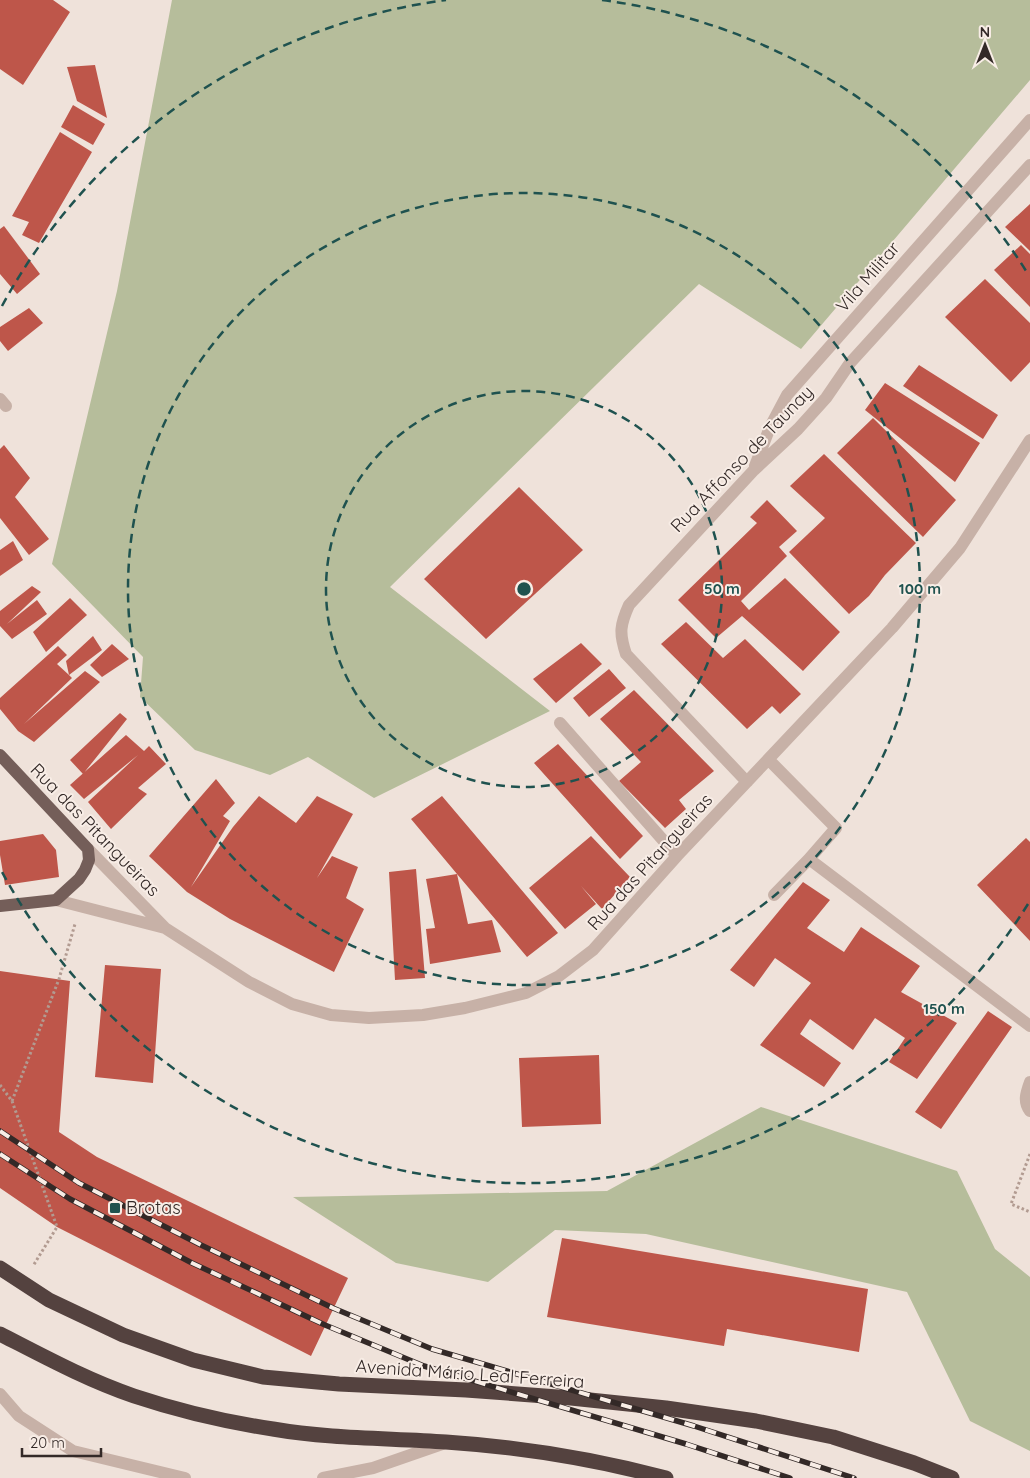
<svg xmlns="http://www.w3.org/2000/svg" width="1030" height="1478" font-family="Quicksand,sans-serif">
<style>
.green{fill:#b6bd9b}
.building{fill:#be564a}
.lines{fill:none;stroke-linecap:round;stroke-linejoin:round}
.path{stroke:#b29b91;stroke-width:3;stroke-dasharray:2.5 2.5;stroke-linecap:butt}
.minor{stroke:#c7b1a7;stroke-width:12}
.major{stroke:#745e59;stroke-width:12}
.highway{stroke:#54423f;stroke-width:15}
.rail-casing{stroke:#332927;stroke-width:5.5}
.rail{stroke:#f8ede6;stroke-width:4;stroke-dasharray:11;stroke-linecap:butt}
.ring{fill:none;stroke:#1f524f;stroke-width:2.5;stroke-dasharray:9 6}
.poi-dot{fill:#1f524f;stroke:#f8ede6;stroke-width:2}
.labels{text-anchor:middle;stroke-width:4;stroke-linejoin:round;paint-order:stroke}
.street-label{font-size:18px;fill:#332927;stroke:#f8ede6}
.poi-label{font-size:18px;fill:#332927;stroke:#f8ede6;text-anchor:start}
.centre{fill:#1f524f;stroke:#f8ede6;stroke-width:2.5}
.ring-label{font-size:15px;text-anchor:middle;font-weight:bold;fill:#1f524f;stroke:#f8ede6;stroke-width:4;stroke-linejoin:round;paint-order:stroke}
</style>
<rect width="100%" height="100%" fill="#efe2da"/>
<!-- green -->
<path class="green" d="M172 0H1030V80L801 349 699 284 390 587 550 711 374 798 308 757 270 775 195 750 140 697 143 657 52 564 117 291Z
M761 1107 957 1171 995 1249 1030 1277V1451L970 1421 907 1292 646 1234 555 1230 488 1282 396 1263 293 1197 607 1191Z"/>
<!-- building -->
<path class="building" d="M0 0H53L70 12 23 85 0 69Z
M95 65 107 118 77 101 67 67Z
M73 105 105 124 93 145 61 127Z
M60 132 92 152 39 243 22 235 29 222 12 216Z
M1030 204V251L1005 227Z
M4 226 40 274 17 294 0 274V229Z
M1021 245 1030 254V307L994 270Z
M985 279 1030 323V362L1011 382 945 317Z
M29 308 43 323 8 351 0 341V327Z
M919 365 998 415 983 439 903 386Z
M885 383 980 443 955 482 865 410Z
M873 418 956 500 923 537 837 453Z
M4 445 30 478 15 497 49 539 29 555 0 518V449Z
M824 454 916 543 885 575 869 596 849 614 789 552 825 518 790 486Z
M519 487 583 550 486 639 424 579Z
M767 500 797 531 779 547 787 556 741 601 749 610 785 578 840 632 803 671 742 616 716 638 678 600 757 523 750 517Z
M13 541 23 560 0 576V550Z
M32 586 41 592 7 624 37 600 47 614 12 639 0 626V611Z
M70 598 87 615 46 652 33 632Z
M686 622 723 658 745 639 801 694 780 714 772 706 747 729 661 644Z
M93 636 102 650 69 675 72 678 24 724 85 671 100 682 34 742 18 731 0 709V698L58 646 67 655 57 664 69 675 66 661Z
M581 643 602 664 556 703 533 679Z
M112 644 129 659 102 677 90 665Z
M609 669 626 688 589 717 573 698Z
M634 690 714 771 679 800 686 809 665 828 619 781 641 762 600 719Z
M120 713 127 719 83 774 70 760Z
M126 735 144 751 149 746 166 764 138 788 147 794 111 829 88 802 138 755 84 799 70 785Z
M558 744 643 836 620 859 534 763Z
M216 779 235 803 223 816 230 821 191 887 233 827 259 796 296 823 317 796 353 814 317 878 332 856 358 867 346 898 364 909 334 972 230 919 187 892 149 856Z
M442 796 558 933 527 957 457 874 468 924 492 920 501 952 430 964 426 929 435 928 426 879 457 874 411 819Z
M43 834 56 850 59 877 5 885 0 855V841Z
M591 836 630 877 602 909 581 886 596 904 565 929 529 888Z
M1026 838 1030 842V941L977 885Z
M416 869 425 978 395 980 389 872Z
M803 882 830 900 807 928 844 952 861 927 920 966 901 992 957 1023 917 1079 889 1062 905 1038 875 1018 853 1050 810 1019 800 1034 841 1063 824 1087 760 1045 811 983 775 958 754 987 730 970Z
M105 965 161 969 153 1083 95 1077Z
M0 971 70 981 59 1132 97 1157 348 1278 311 1356 57 1227 0 1188Z
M988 1011 1012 1027 941 1129 915 1112Z
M599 1055 601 1124 522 1127 519 1058Z
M562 1238 868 1289 859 1352 727 1329 724 1346 547 1317Z"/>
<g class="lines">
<!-- path -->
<path class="path" d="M0 1085 12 1101 57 1227 33 1266
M12 1101 59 979 75 924
M1030 1154 1011 1204 1030 1212"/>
<!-- minor -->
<path class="minor" d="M0 399 6 406
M755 466 770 427 787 395 1030 120
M560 723 677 856
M769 760 836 828 809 859 1030 1026
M747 782 626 654C619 633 620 625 629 605L754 470 798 429 826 398 850 363 1030 165
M88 849 165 928 249 982 292 1004 331 1015 369 1018 423 1015 465 1008 526 993 559 976 593 950 677 856 892 628 960 548 1030 440
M774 895 809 859
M56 900 165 928
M1030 1082C1026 1093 1023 1102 1030 1111
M0 1394 19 1416 73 1451 185 1478
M323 1478 373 1468 445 1443"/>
<!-- major -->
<path class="major" d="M0 755 88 849 89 860 85 870 79 879 56 900 0 906"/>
<!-- highway -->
<path class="highway" d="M0 1268 49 1300 123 1335 193 1360 263 1377 339 1384 466 1390 571 1398 666 1408 756 1421 833 1437 914 1463 952 1478
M0 1334C43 1356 87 1380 134 1396 179 1411 226 1422 273 1429 330 1439 389 1438 446 1442 520 1447 594 1459 666 1478"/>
<defs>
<path id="rail" d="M0 1131 79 1183 201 1245 333 1308 432 1349 694 1426 854 1478
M0 1154 70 1199 192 1263 325 1325 424 1366 686 1444 790 1478"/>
</defs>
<!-- rail casing -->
<use href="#rail" class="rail-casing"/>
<!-- rail -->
<use href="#rail" class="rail"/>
</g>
<!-- distance rings -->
<g class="ring">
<circle cx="524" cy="589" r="198"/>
<circle cx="524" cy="589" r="396"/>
<path d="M1028 904A594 594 0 0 1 2 872M2 306A594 594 0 0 1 446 0M602 0A594 594 0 0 1 1028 274"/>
</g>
<!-- markers -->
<rect class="poi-dot" x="109" y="1202" width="12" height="12" rx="2.5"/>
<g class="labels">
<!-- street labels -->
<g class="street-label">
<text transform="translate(868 277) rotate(-49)" y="6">Vila Militar</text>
<text transform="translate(742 459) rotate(-46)" y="6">Rua Affonso de Taunay</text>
<text transform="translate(95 830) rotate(46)" y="6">Rua das Pitangueiras</text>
<text transform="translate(650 862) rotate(-48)" y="6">Rua das Pitangueiras</text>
<text transform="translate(470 1374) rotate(4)" y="6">Avenida Mário Leal Ferreira</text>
</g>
<!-- poi labels -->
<g class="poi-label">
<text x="126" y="1214">Brotas</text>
</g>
</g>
<circle cx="524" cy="589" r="8" class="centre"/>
<g class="ring-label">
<text x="722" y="594">50 m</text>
<text x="920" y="594">100 m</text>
<text x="944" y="1014">150 m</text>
</g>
<!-- north arrow -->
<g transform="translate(985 45)" stroke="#f8ede6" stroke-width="4" paint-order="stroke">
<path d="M0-4L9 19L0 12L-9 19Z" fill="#332927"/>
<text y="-8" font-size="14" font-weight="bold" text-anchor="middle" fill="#332927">N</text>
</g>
<!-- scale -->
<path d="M22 1448v8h79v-8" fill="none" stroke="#332927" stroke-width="2.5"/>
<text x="30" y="1448" font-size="15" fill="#332927" stroke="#f8ede6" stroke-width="4" paint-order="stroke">20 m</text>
</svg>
